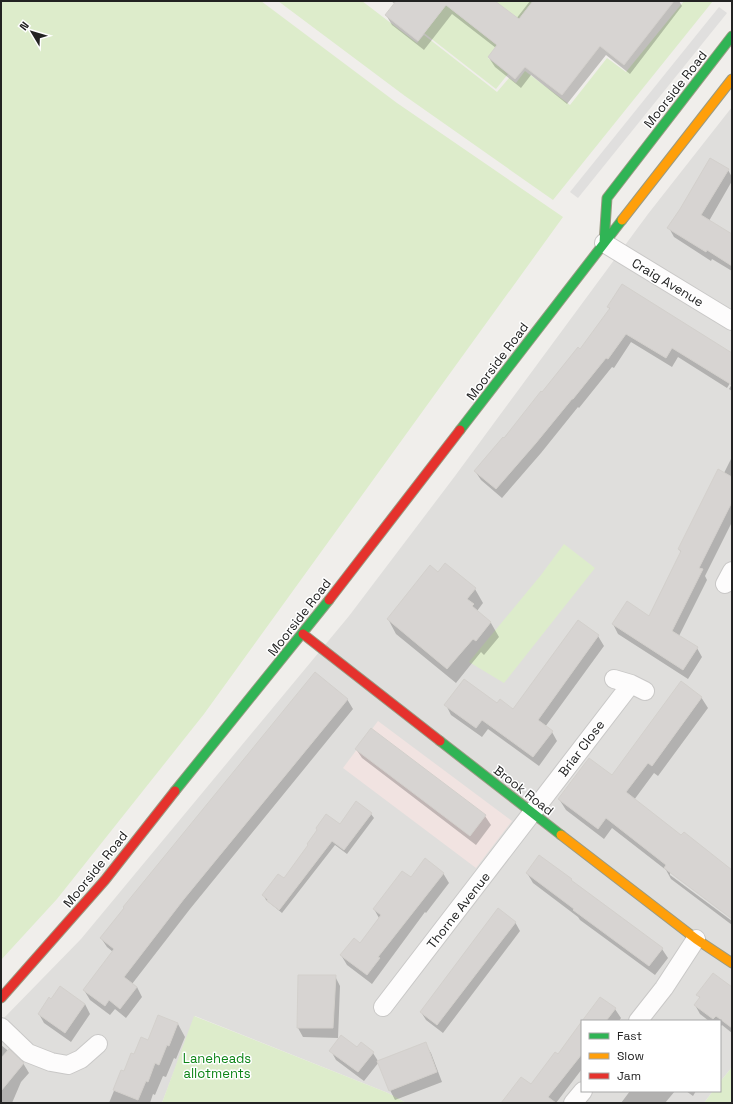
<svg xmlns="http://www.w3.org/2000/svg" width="733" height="1104" font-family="'Space Grotesk',sans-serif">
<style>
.residential{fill:#dfdedc}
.commercial{fill:#f1e3e1}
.grass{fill:#ddeccb}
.parking{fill:#e0dfde}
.shadow{fill:#0003}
.building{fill:#d7d4d2;stroke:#d3d0cc}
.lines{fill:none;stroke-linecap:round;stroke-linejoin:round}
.street-casing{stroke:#c9c8c7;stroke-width:20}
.fast-casing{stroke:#999a82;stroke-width:11}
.slow-casing{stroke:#999a82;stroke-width:11}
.jam-casing{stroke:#999a82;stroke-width:11}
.street{stroke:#fdfcfc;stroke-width:18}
.fast{stroke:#30b455;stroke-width:9}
.slow{stroke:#ff9f0a;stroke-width:9}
.jam{stroke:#e5322d;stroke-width:9}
.labels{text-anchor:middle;stroke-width:3;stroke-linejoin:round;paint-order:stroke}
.street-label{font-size:13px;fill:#222;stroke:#fff}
.park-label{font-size:13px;fill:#0c8416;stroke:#fff}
</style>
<rect width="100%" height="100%" fill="#f0eeeb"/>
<!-- residential -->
<path class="residential" d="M732 107V1067L720 1082V1021H582V1091H713L704 1103H406L388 1093 195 1016 162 1103H1V1021L81 939 349 616 455 476 648 214Z"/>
<!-- commercial -->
<path class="commercial" d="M378 721 512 821 476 868 343 768Z"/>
<!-- grass -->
<path class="grass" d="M1 1H261L397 103 563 217 204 714 57 899 1 960Z
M278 1H362L417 43 424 35 497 92 509 78 516 83 525 71 570 105 607 58 626 72 684 1H713L553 200 405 96Z
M495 1H533L519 19Z
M446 5 497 45 488 58 508 74 496 89 424 33Z
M564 544 595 568 504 683 469 662 541 575Z
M194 1016 388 1093 406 1103H162Z
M732 1067V1103H704L713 1091H720V1082Z"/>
<!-- parking -->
<path class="parking" d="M719 7 727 13 578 198 570 192Z"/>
<!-- shadow -->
<path class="shadow" d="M391 1H494L516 19 530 1H679L682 6 630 74 606 55 567 104 531 75 521 88 495 67 489 58 496 48 452 14 424 50 392 25 386 15 395 4Z
M728 170 732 177V181L709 221 731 235 732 233V271L712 259 711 261 674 237 669 228Z
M608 307 732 354V380L727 388 678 357 672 367 631 342 614 368 612 367 579 408 578 407 541 453 502 498 481 480 475 471 581 350 610 310Z
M732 384V391L729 389Z
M732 457V522L705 576 707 580 679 636 697 648 702 657 688 679 618 634 613 624 649 617 681 553 679 549 724 473Z
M438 573 475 589 483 603 477 611 491 623 499 637 484 655 481 652 456 683 396 634 388 619Z
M578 621 598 636 604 646 545 727 552 732 557 741 539 766 488 729 482 737 451 715 446 705H497L513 710Z
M701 697 708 708 658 776 654 773 634 800 682 837 732 871V918L670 872V875L732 921V925L671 879 666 870 612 828 604 839 566 810 559 799 613 777Z
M347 699 353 709 190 909 132 984 137 987 142 997 126 1018 115 1009 110 1015 90 1000 84 990 113 952 107 947 101 938Z
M356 749 485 816 491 825 476 845 362 758Z
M357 803 371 814 374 818 347 854 335 845 282 913 266 900 264 896 284 879 340 826Z
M443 873 449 883 426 913 425 912 372 984 347 965 341 955 360 944 379 918 374 909 411 879Z
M527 873 571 880 572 882 662 949 668 958 655 975 580 920 578 917 533 883Z
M515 922 520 931 443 1033 426 1020 421 1012Z
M335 976 340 986 338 1038 303 1037 298 1028Z
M732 988V1033L722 1025 720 1027V1021H709L700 1014 695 1005 700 999 698 995Z
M51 1000 85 1004 90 1014 71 1042 44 1023 39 1014Z
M615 1009 621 1018 619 1021H583Z
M582 1023V1069L556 1103H507L531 1085 558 1055Z
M178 1024 185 1037 176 1059 174 1058 166 1077 163 1076 155 1095 153 1094 150 1103H109L122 1071 124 1072 134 1056 149 1041Z
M425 1043 431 1053 442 1082 395 1100 390 1090 379 1062 364 1081 336 1060 331 1051 357 1048 373 1053 378 1061Z
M1 1045 23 1063 29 1073 21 1082 12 1103H1Z
M630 1091H675L665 1103H621Z
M686 1091H696L693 1096Z"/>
<!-- building -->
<path class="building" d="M396 1H495L519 19 533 1H674L624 65 600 46 562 95 525 67 515 79 488 57 497 45 446 5 418 41 385 15Z
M710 158 729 169 701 215 732 234V266L707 250 706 252 667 228 680 209Z
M622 284 732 353V385L672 348 666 358 626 334 608 359 606 358 573 399H572L536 443 496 489 474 471 503 437 504 438 541 391 542 392 578 347 580 349 610 308 607 307Z
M718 469 732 477V502L699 568 703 569 672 631 698 647 683 670 612 624 627 601 649 616 681 551 678 549Z
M445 563 476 588 467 599 474 604 472 606 491 622 476 641 473 639 447 669 387 619 430 565 438 572Z
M578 620 599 635 538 720 553 731 533 757 482 720 476 728 444 705 464 679 497 703 500 699 513 709Z
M315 672 348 699 184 899 124 977 137 987 120 1009 109 1000 105 1006 83 990 114 949 100 938 124 908 123 907Z
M681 681 702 697 652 766 648 763 626 792 681 835 684 832 732 870V919L664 868 666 865 606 818 598 829 558 799 589 758 612 775Z
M371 728 486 815 470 836 355 749Z
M356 801 372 813 344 850 332 841 280 909 279 910 267 901 268 900 262 895 278 874 284 878 308 845 307 844 317 830 316 828 326 814 340 824Z
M539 855 572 879 571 880 663 948 649 966 573 910 574 909 526 873Z
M425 858 444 873 378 957 380 958 367 975 340 955 354 938 360 943 381 915 373 909 402 871 411 877Z
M498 908 516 922 437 1025 420 1012Z
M713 973 732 987V1028L716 1016 713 1019 694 1005 700 997 696 995Z
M298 975H336L333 1028H297Z
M60 986 85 1004 65 1033 38 1014 49 997 51 999Z
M600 997 616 1008 606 1021H582Z
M158 1015 178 1023 169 1046 167 1045 159 1065 155 1063 148 1082 146 1081 138 1100 113 1090 121 1070 124 1071 131 1053 134 1054 141 1037 148 1040Z
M582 1021V1054L548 1097 556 1103H501L521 1077 531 1084 555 1052 558 1054Z
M341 1035 357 1047 361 1042 374 1052 358 1072 329 1051Z
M426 1042 437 1072 389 1091 377 1061Z
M9 1049 24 1063 1 1091V1058Z"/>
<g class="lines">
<defs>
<path id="street" d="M604 243 732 321
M725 584 732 571
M614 679 631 684 645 691
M383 1007 631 684
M638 1021 664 988 696 939
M1 1027 28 1053 51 1062 68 1065 81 1059 98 1044
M573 1103 583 1091"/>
<path id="fast" d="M604 243 607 198 732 36
M460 430 622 220
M440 741 561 835
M175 791 329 600"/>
<path id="slow" d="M622 220 732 79
M561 835 696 939 732 963"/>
<path id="jam" d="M329 600 460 430
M303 634 440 741
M1 998 105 880 175 791"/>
</defs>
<!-- street casing -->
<use href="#street" class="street-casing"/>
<!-- fast casing -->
<use href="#fast" class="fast-casing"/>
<!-- slow casing -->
<use href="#slow" class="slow-casing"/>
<!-- jam casing -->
<use href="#jam" class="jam-casing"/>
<!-- street -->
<use href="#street" class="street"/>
<!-- fast -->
<use href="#fast" class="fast"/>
<!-- slow -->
<use href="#slow" class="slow"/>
<!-- jam -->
<use href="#jam" class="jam"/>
</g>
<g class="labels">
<!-- street labels -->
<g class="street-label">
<text transform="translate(675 89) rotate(-52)" y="5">Moorside Road</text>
<text transform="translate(668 282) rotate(31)" y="5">Craig Avenue</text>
<text transform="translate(497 361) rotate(-53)" y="5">Moorside Road</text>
<text transform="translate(299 617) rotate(-52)" y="5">Moorside Road</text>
<text transform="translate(581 748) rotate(-53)" y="5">Briar Close</text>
<text transform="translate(524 790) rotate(38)" y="5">Brook Road</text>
<text transform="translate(95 869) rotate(-51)" y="5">Moorside Road</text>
<text transform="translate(458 910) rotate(-52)" y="5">Thorne Avenue</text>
</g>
<!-- park labels -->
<g class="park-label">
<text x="217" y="1063">Laneheads<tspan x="217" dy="15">allotments</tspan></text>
</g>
</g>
<!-- border -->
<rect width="733" height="1104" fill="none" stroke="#222222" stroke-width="4"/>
<!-- legend -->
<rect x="581" y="1020" width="140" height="72" fill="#ffffff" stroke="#a7a7a7"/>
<rect x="589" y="1033" width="20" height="6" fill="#30b455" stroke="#a7a7a7"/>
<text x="617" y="1040" font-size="12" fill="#222222">Fast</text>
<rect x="589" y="1053" width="20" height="6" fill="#ff9f0a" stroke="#a7a7a7"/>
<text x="617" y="1060" font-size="12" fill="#222222">Slow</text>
<rect x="589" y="1073" width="20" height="6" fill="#e5322d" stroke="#a7a7a7"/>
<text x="617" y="1080" font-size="12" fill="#222222">Jam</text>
<!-- north arrow -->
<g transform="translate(32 32) rotate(308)" stroke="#ffffff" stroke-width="3" paint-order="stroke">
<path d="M0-3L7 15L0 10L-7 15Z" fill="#222222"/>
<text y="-6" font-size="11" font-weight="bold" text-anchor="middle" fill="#222222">N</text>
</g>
</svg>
